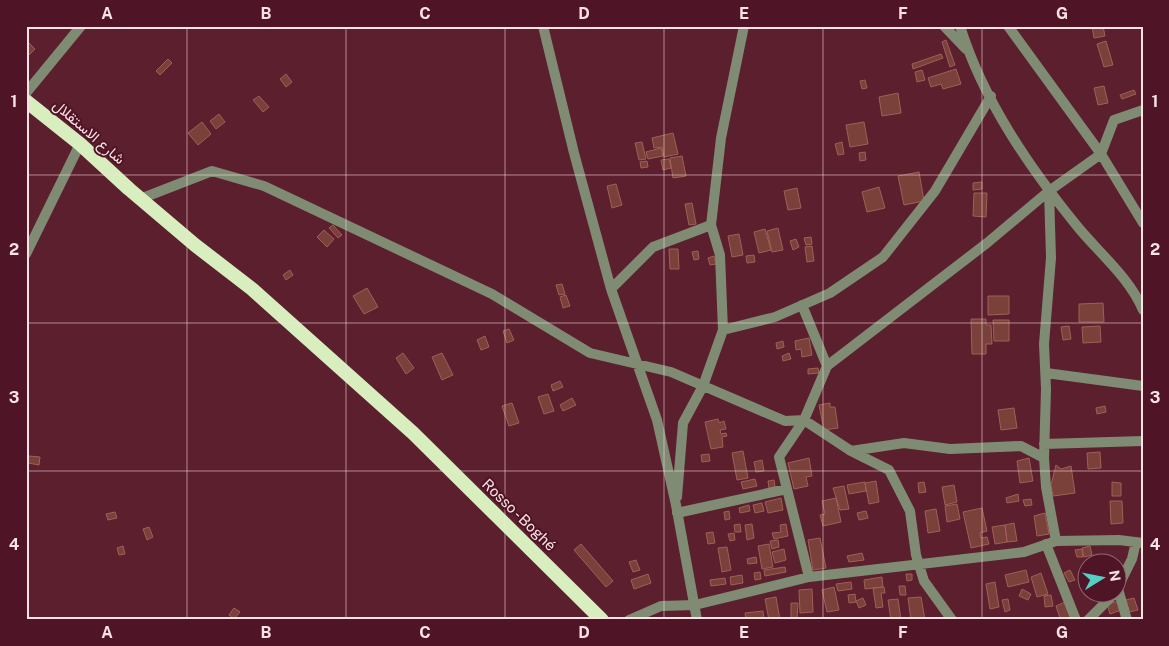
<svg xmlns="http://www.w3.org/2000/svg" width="1169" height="646" font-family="'Public Sans',Vazirmatn,sans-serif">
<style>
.building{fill:#7a403a;stroke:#a15f57}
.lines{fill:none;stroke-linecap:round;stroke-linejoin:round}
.minor{stroke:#808b73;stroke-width:10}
.tertiary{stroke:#808b73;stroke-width:10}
.trunk{stroke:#d8eebe;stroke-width:14}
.grid{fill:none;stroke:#fbe3e7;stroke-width:1;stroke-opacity:0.55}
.labels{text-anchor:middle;stroke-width:4;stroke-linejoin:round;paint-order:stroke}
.street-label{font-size:15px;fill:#fbe3e7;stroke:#4f1425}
.neatline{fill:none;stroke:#fbe3e7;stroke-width:2}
.grid-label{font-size:16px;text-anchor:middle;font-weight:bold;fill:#fbe3e7}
</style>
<rect width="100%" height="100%" fill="#5b1f2e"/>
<!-- building -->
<path class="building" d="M1092 26H1103L1105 36 1094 38Z
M26 40 35 49 26 58Z
M946 40 955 65 950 67 942 42Z
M1106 41 1113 65 1104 67 1097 44Z
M941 54 943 58 913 69 912 64Z
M168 59 172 63 160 75 156 71Z
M956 69 961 84 943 89 941 84 931 87 928 78Z
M922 70 925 80 917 82 915 72Z
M286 74 292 82 286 87 280 79Z
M865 80 867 88 862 89 860 81Z
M1104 86 1108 103 1098 105 1094 88Z
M1134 90 1136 94 1122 99 1120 95Z
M898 93 901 113 882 116 879 97Z
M259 96 269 107 263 112 253 100Z
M219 114 225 122 216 129 210 121Z
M202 122 211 134 198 145 188 133Z
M864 122 868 144 850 147 846 125Z
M673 133 678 154 664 157 662 147 654 148 652 138Z
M642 142 646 159 639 160 635 143Z
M842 142 844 154 838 155 835 144Z
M661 148 663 156 648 159 646 152Z
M865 152 866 160 860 161 859 153Z
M682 156 686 176 673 178 670 158Z
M669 159 671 168 663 170 661 160Z
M647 161 648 167 641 168 640 162Z
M919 172 924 201 904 205 898 176Z
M982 182V189L973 190V183Z
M616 184 622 205 612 208 607 186Z
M879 187 885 208 867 212 862 192Z
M797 188 801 208 788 210 784 191Z
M974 193H987L986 217 973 216Z
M692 203 696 224 689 225 685 204Z
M333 225 342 235 338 238 329 228Z
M778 228 783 250 772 252 767 231Z
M765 229 771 250 759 253 754 232Z
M324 230 334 239 327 247 317 237Z
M739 234 743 255 732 257 728 236Z
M811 237 812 244 806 245 804 238Z
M796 239 799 247 793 250 790 241Z
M812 246 814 261 807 262 805 247Z
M669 249H678L679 269H670Z
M698 251 699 259 694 260 692 252Z
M754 255 755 262 747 263 746 256Z
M714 256 716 264 710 265 708 258Z
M290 270 293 275 286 280 283 275Z
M562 284 565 294 559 295 556 285Z
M367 288 378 307 364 314 353 296Z
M566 295 570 306 563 308 560 297Z
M988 296H1009V314L988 315Z
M1103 303 1104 322H1079V304Z
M971 319H986V325H991L992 344H986V354H972Z
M993 320H1009V341H994Z
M1069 326 1071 339 1063 340 1061 327Z
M1100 326 1101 342 1083 343 1082 327Z
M509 329 514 340 507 343 503 331Z
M485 336 489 347 481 350 477 340Z
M809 338 812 355 802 357 801 349 796 350 795 341Z
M783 341 784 347 777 349 776 343Z
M403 353 414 368 406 374 396 358Z
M442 353 453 375 442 380 432 357Z
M789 353 791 359 783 361 782 356Z
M818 368 819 373 808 374V369Z
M560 381 563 387 553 391 551 385Z
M548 394 554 411 544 414 538 397Z
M572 398 576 405 563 411 560 405Z
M512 403 519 423 509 426 502 406Z
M830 403V407H835L838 428 824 430 819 405Z
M1105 406 1106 412 1097 414 1096 408Z
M1014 408 1017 428 1001 430 998 410Z
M718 419 719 423 724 421 726 429 720 430 721 434 726 433 727 436 722 437 723 447 711 449 705 422Z
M743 451 748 478 737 480 732 453Z
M1100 452 1101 468 1088 469 1087 453Z
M709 454 710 461 702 462 701 455Z
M29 456 40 457 39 465 28 463Z
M809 458 812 476 806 477 808 486 794 489 788 463Z
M1029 458 1033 481 1020 483 1017 461Z
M762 460 764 471 756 472 754 462Z
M1056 465 1061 469 1071 466 1075 493 1053 496 1051 485Z
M755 479 757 486 743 489 741 482Z
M774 480 775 487 769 488 768 481Z
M876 481 879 502 869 504 865 483Z
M865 482 866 491 849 494 847 485Z
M924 482 926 492 919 493 918 483Z
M1112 482 1121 483V496H1112Z
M954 485 957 502 945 505 942 487Z
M844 486 849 509 840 510 833 488Z
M1018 494 1019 501 1007 503 1006 498Z
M781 498 783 510 768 513 765 502Z
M836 498 841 522 823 526 820 515 825 514 822 501Z
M1031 499 1032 505 1025 506 1023 500Z
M1110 501H1122L1123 523 1111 524Z
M762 503 764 511 755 513 753 505Z
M957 504 960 519 947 522 945 506Z
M749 505 750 511 740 513 739 508Z
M982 508 987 531 980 533 981 538 987 537 989 544 971 548 963 512Z
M936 509 940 531 928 533 925 511Z
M729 511 730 519 725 520 724 512Z
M866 511 868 518 859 520 857 513Z
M115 512 117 518 108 520 106 514Z
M1045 513 1049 534 1037 536 1034 516Z
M1014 523 1017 541 1007 542 1005 525Z
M740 524 741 532H735L734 525Z
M752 524 754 538 747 540 745 525Z
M786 524 788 536 774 539 772 533 781 532 780 525Z
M1005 525 1007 542 995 544 992 527Z
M149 527 153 537 147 540 143 529Z
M713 532 715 543 708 544 706 533Z
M734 533 735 540 730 541 728 534Z
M820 538 826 568 813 570 808 540Z
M778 540 779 547 772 549 770 541Z
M581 544 613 581 606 587 574 550Z
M769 544 773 567 762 569 758 546Z
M123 546 125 554 119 555 117 548Z
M1090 546 1092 555 1084 557 1082 548Z
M727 547 731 570 722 572 718 548Z
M784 549 786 560 775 563 772 552Z
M1082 549 1083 557H1077L1075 550Z
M862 553 864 560 849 562 847 556Z
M756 557 757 563 748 564 747 559Z
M636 560 640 570 633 572 629 562Z
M785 567 786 572 765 576 764 570Z
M1026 570 1029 582 1008 587 1005 575Z
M1070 570 1075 580 1069 582 1064 573Z
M1085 571 1086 579 1081 581 1079 572Z
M760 572 761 579 755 580 754 573Z
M1041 573 1048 594 1037 597 1031 577Z
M648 574 651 583 634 589 631 580Z
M906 574H912V580L907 581Z
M742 575 743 583 731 585 730 577Z
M882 577 883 587 865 589 864 580Z
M725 578 726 584 711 586 710 580Z
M851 582 852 589 838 591 836 584Z
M995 582 999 607 990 609 986 584Z
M899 586H905L906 595H900Z
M834 587 839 610 827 612 822 590Z
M884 587 885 593H881L883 607 876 608 873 588Z
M812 589 813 612 800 613 799 590Z
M1022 589 1031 594 1028 600 1019 596Z
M855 594 856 602 849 603 848 595Z
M1051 595 1053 606 1045 607 1044 596Z
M776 597 780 620H769L765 599Z
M921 597 925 620H911L908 598Z
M863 598 866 605 859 608 856 601Z
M1134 598 1138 610 1129 612 1126 600Z
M898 599 901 620H891L888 600Z
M1008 599 1010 610 1005 612 1002 600Z
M1119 601 1121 610 1110 614 1107 604Z
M1065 602 1072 620H1055L1060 618 1056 606Z
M791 603H798L797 618H791Z
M234 608 240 612 234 619 229 615Z
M763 611 764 620H746L745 613Z"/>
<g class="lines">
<!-- minor -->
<path class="minor" d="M543 26 574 153 611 289 657 420 676 505 697 620
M944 26 966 49
M960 26C983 100 1029 167 1077 226 1099 253 1129 277 1143 310
M1008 26 1101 154 1143 223
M140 199 212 171 264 186 492 294 590 353 671 372 785 421 804 420 851 451 904 443 950 449 1021 446 1044 458 1046 487 1056 541 1119 540 1143 543
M26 254 80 144
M611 289 653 247 711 225
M802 305 827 366
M723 330 775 317 830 293 883 257 935 191 991 96
M1046 373 1143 386
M1044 444 1143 441
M851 451 889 470 910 511 916 555 924 581 952 620
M1044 458 1046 389 1044 344 1051 258 1049 191
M677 497 683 423 703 386 723 330 720 255 711 225 721 138 744 26
M677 513 787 489
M1046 544 1076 620
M809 577 779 457 804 420 827 366 987 243 1049 191 1101 154 1114 120 1143 110
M1118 589 1127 620
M1116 591 1132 559 1136 542
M629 620 661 606 695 605 809 577 1024 552 1056 541
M1088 620 1114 594"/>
<!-- tertiary -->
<path class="tertiary" d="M26 93 81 26"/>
<!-- trunk -->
<path class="trunk" d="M26 101 80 144 129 189 195 245 252 289 413 433 602 620"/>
</g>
<!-- grid -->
<path class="grid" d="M187 26V620M346 26V620M505 26V620M664 26V620M823 26V620M982 26V620M26 175H1143M26 323H1143M26 471H1143"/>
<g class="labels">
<!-- street labels -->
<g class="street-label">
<text transform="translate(89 132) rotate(41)" y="5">شارع الاستقلال</text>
<text transform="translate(519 515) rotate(44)" y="5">Rosso - Boghé</text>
</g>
</g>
<!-- border -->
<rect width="1169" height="646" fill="none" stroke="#4f1425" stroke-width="55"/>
<!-- north arrow -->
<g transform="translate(1102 578) rotate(80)"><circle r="24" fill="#4f1425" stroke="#946773"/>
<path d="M0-4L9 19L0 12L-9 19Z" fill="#56cec4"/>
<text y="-8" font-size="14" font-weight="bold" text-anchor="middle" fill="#fbe3e7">N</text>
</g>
<rect x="28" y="28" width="1114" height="590" class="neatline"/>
<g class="grid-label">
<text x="107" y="19">A</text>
<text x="266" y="19">B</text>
<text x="425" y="19">C</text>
<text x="584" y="19">D</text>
<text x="744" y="19">E</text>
<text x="903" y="19">F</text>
<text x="1062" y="19">G</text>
<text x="14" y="107">1</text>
<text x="1155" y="107">1</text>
<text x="14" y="255">2</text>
<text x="1155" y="255">2</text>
<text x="14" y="403">3</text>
<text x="1155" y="403">3</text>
<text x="14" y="550">4</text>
<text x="1155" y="550">4</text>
<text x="107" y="638">A</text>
<text x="266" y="638">B</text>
<text x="425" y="638">C</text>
<text x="584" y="638">D</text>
<text x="744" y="638">E</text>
<text x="903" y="638">F</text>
<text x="1062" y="638">G</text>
</g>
</svg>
